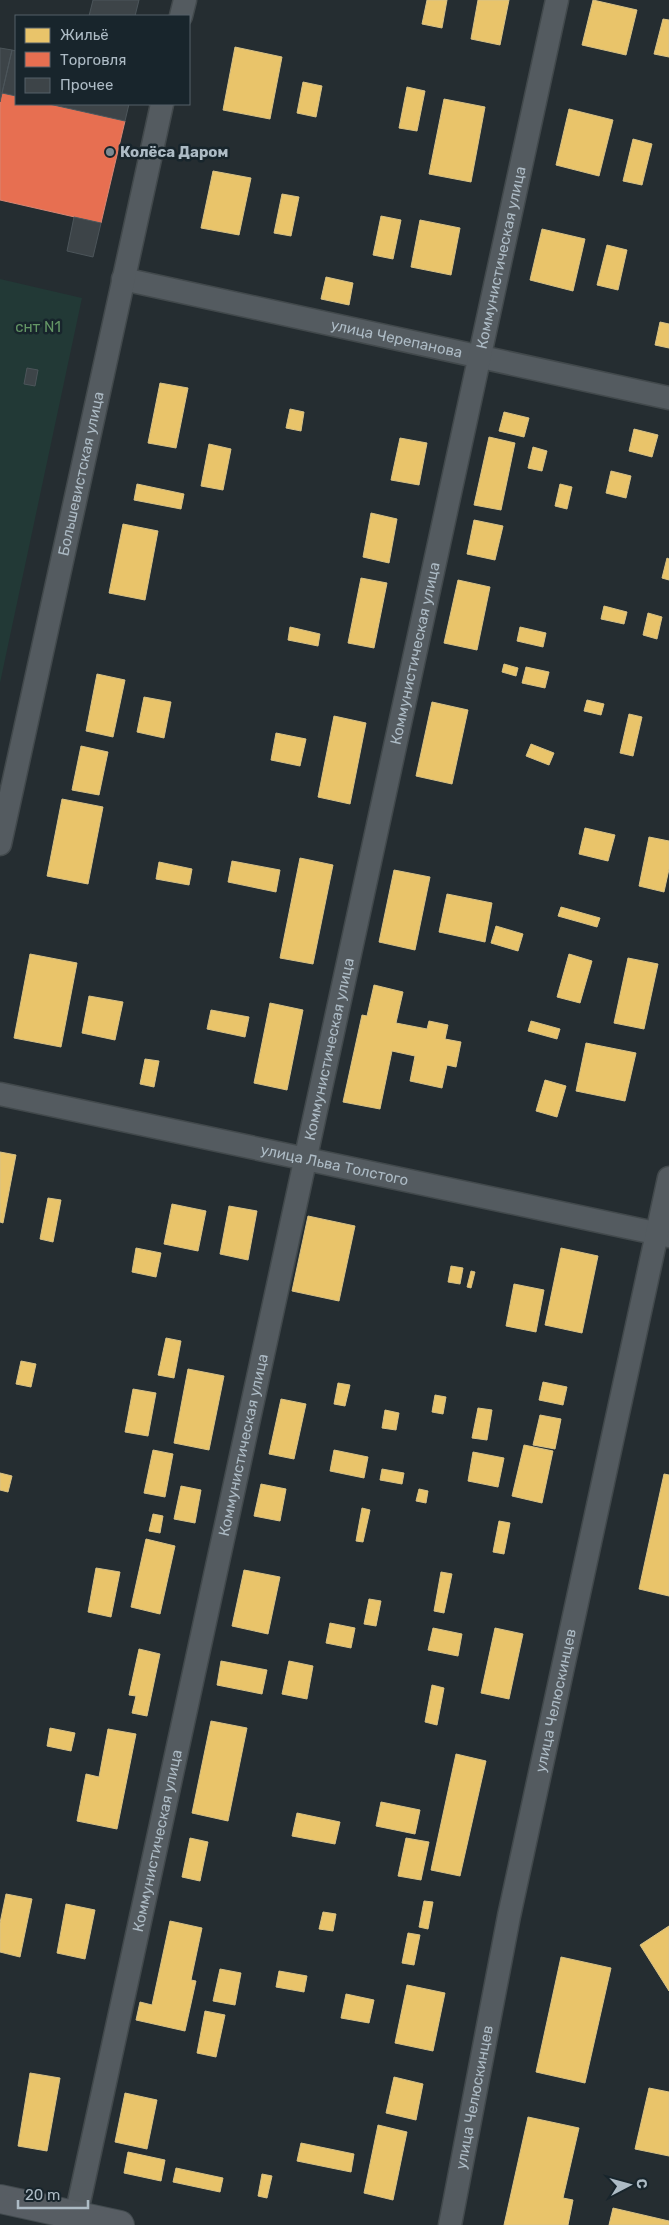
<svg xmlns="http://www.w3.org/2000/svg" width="669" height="2225" font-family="Rubik,sans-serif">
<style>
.green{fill:#223936}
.homes{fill:#e9c46a;stroke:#d7c185}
.shops{fill:#e76f51;stroke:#d68674}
.building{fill:#3d4448;stroke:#4c555a}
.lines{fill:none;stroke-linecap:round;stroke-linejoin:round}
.minor-casing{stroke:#42494c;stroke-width:25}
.major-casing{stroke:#424a4e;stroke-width:30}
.minor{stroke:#545b60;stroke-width:22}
.major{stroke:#575d63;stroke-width:28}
.poi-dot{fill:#7d8991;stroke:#18252c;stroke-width:2}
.labels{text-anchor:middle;stroke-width:5;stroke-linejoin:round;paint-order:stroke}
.poi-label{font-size:15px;font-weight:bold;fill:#adbbc5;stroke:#18252c;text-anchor:start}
.street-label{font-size:15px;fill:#adbbc5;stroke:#18252c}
.park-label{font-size:15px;fill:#649665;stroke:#18252c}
</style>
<rect width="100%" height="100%" fill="#252d31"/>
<!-- green -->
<path class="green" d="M0 279 82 298 0 683Z"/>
<!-- homes -->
<path class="homes" d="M427 0H447L442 28 422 24Z
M478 0H509L500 45 471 39Z
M593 0 637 10 626 55 582 45Z
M663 19 669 20V57L654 54Z
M235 47 282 57 270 119 223 110Z
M303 82 322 86 316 117 297 113Z
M407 87 425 91 417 131 399 128Z
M444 99 485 107 471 182 429 174Z
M569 109 613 120 599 176 556 165Z
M633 139 652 144 642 185 623 181Z
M213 171 251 178 239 235 201 228Z
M282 194 299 197 291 236 274 233Z
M381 216 401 220 393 259 373 255Z
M420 220 460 228 451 275 411 267Z
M542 229 585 239 573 291 530 280Z
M607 245 627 250 618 290 597 285Z
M326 277 353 283 349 305 321 299Z
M660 322 669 324V348L655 345Z
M160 383 188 388 176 448 148 443Z
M290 409 304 412 301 431 286 428Z
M504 412 529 418 524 437 499 431Z
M634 429 658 435 652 457 629 451Z
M489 437 515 443 501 510 474 505Z
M400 438 427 443 419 485 391 480Z
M209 444 231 449 223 490 201 486Z
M533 447 547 451 542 471 528 468Z
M611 471 631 476 626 498 606 493Z
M137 484 184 494 181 509 134 500Z
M560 484 572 487 567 509 555 506Z
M371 513 397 519 389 563 363 557Z
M474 520 503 526 495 560 467 554Z
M123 524 158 531 145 600 109 593Z
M667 558 669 559V580L662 578Z
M361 578 387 583 374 648 348 643Z
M458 580 490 587 477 650 444 643Z
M604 606 627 612 624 624 601 619Z
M648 613 662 617 657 639 643 635Z
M290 627 320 634 318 646 288 640Z
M520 627 546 633 543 647 517 641Z
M504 664 518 668 516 676 502 672Z
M526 667 549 672 545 688 522 683Z
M97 674 125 680 113 737 86 731Z
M144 697 171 702 164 738 137 732Z
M587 700 604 704 601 715 584 711Z
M432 702 468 710 452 784 416 776Z
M629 714 642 717 633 756 620 753Z
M334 716 366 723 350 804 318 797Z
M276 733 306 739 300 766 271 760Z
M531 744 554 753 549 765 526 756Z
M81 746 108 752 99 795 72 790Z
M62 799 103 807 88 884 47 876Z
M585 828 615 835 608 861 579 854Z
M649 837 669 841V869L664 892 639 886Z
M300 858 333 865 313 964 280 958Z
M232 861 280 870 276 892 228 882Z
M159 862 192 869 189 885 156 879Z
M394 870 430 877 415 950 379 942Z
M447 894 492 903 485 942 439 932Z
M561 907 600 918 597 927 558 916Z
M496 926 523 934 518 951 491 943Z
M30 954 77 963 61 1047 14 1038Z
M569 954 592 961 580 1003 557 997Z
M628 958 658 964 644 1029 614 1023Z
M374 985 403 992 396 1023 427 1029 429 1021 448 1025 445 1039 461 1042 456 1067 447 1065 442 1088 410 1081 415 1056 392 1051 380 1109 343 1102 362 1015 367 1016Z
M89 996 123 1002 115 1040 82 1033Z
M270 1003 303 1010 287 1090 254 1083Z
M211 1010 249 1017 245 1037 207 1029Z
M531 1021 560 1029 557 1039 528 1031Z
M586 1043 636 1053 625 1101 576 1091Z
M145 1059 159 1061 154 1087 140 1084Z
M545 1080 566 1086 557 1117 536 1111Z
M0 1152 16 1155 3 1223 0 1222Z
M48 1198 61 1200 53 1242 40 1239Z
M172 1204 206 1211 198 1251 164 1244Z
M229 1206 257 1211 248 1260 220 1254Z
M308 1216 355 1226 339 1301 292 1291Z
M136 1248 161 1253 156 1277 132 1272Z
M561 1248 598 1256 582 1333 545 1325Z
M451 1266 463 1268 460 1284 448 1282Z
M471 1271 475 1272 471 1288 467 1287Z
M514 1284 544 1290 536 1332 506 1326Z
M166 1338 181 1341 174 1378 158 1375Z
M21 1361 36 1364 31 1387 16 1384Z
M188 1369 224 1376 209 1450 174 1443Z
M543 1382 567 1387 563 1405 539 1400Z
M338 1383 350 1385 345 1406 334 1404Z
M133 1389 156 1393 148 1436 125 1432Z
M435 1395 446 1397 443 1414 432 1412Z
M281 1399 306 1404 294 1459 269 1454Z
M478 1408 492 1410 487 1440 472 1438Z
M385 1410 399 1413 396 1430 382 1428Z
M540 1415 561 1419 555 1449 533 1445Z
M524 1445 553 1451 542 1503 512 1496Z
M153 1450 173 1454 165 1497 144 1493Z
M334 1450 368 1457 364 1478 330 1471Z
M473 1452 504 1458 498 1487 468 1481Z
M382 1469 404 1473 402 1484 380 1480Z
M0 1473 12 1476 8 1492 0 1490Z
M664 1474 669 1475V1596L639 1589Z
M261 1484 286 1489 280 1521 254 1516Z
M181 1486 201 1490 195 1523 174 1519Z
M419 1489 428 1491 426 1503 416 1501Z
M362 1508 370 1510 363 1542 356 1541Z
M153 1514 163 1516 160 1533 149 1531Z
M499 1521 510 1523 504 1554 493 1552Z
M146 1539 175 1546 160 1614 131 1607Z
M96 1568 120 1572 111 1617 88 1612Z
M244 1570 280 1577 268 1634 232 1626Z
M441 1572 452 1574 444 1613 434 1611Z
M369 1599 381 1601 376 1626 364 1624Z
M330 1623 355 1628 351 1648 326 1643Z
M433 1628 462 1634 458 1656 428 1650Z
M495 1628 523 1634 509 1699 481 1693Z
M139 1649 160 1654 147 1716 132 1713 136 1696 129 1695Z
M221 1661 267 1670 262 1694 217 1685Z
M289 1661 313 1666 307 1699 282 1694Z
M432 1685 444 1688 437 1725 425 1722Z
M211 1721 247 1728 228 1821 192 1813Z
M50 1728 75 1733 71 1751 47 1746Z
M108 1729 136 1734 117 1829 77 1821 86 1774 99 1777Z
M456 1754 486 1761 460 1876 431 1870Z
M381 1802 420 1810 415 1834 376 1826Z
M297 1813 340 1822 335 1844 292 1836Z
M190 1838 208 1842 200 1881 182 1877Z
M406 1838 429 1842 421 1880 398 1876Z
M6 1894 32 1899 20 1957 0 1952V1923Z
M424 1901 433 1902 428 1929 419 1927Z
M66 1904 95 1910 85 1959 57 1953Z
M323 1912 336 1914 333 1931 319 1929Z
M170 1921 202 1928 191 1980 196 1981 185 2031 136 2020 140 2002 152 2005Z
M669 1926V1991L640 1945Z
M408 1933 420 1935 414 1965 402 1963Z
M561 1957 611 1968 585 2083 536 2072Z
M220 1969 241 1973 235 2005 213 2001Z
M279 1971 307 1976 304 1992 276 1987Z
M407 1985 445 1993 433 2051 395 2043Z
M346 1994 374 2000 369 2023 341 2018Z
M205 2011 225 2015 216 2057 197 2053Z
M30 2073 60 2078 47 2151 18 2146Z
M394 2077 423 2084 416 2120 386 2113Z
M649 2088 669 2092V2156L635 2149Z
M125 2093 157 2100 147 2149 115 2142Z
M528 2117 579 2128 563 2198 573 2200 568 2225H504Z
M378 2125 407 2132 393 2200 364 2193Z
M301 2143 354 2154 351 2172 297 2161Z
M128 2152 165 2160 161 2181 124 2173Z
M176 2168 223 2178 220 2192 173 2182Z
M262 2174 272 2176 267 2198 258 2196Z
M613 2208 669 2221V2225H609Z"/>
<!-- shops -->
<path class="shops" d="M2 93 16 96V104H49L125 121 101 223 0 200V102Z"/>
<!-- building -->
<path class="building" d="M93 0H139L135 16H89Z
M0 48 12 50 0 102Z
M12 50 16 51V96L2 93Z
M49 104H129L125 121Z
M74 217 101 223 93 257 67 251Z
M27 368 38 370 35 386 24 384Z"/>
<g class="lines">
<defs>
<g id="minor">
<path d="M181 16 185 0"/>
<path id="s1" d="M123 279 669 398"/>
<path id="s2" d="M0 844 162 104"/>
<path id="s3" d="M0 1094 669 1236"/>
<path id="s4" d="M76 2216 557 0"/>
<path id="s5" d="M450 2225 509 1916 669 1178"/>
</g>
<path id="major" d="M0 2199 120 2225"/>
</defs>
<!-- minor casing -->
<use href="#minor" class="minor-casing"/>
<!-- major casing -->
<use href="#major" class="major-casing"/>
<!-- minor -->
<use href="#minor" class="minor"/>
<!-- major -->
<use href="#major" class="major"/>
</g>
<!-- markers -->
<circle class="poi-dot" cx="110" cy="152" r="5"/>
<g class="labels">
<!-- poi labels -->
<g class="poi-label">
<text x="120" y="157">Колёса Даром</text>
</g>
<!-- street labels -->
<g class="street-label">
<text dy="5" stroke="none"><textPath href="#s4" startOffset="2004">Коммунистическая улица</textPath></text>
<text dy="5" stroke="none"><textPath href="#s1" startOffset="280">улица Черепанова</textPath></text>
<text dy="5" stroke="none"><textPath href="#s2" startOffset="379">Большевистская улица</textPath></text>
<text dy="5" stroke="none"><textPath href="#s4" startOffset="1599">Коммунистическая улица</textPath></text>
<text dy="5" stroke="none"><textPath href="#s4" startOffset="1194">Коммунистическая улица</textPath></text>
<text dy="5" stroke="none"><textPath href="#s3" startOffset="342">улица Льва Толстого</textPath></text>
<text dy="5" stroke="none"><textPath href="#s4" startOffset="789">Коммунистическая улица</textPath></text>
<text dy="5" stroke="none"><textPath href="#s5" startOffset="535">улица Челюскинцев</textPath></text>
<text dy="5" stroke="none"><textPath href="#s4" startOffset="384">Коммунистическая улица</textPath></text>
<text dy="5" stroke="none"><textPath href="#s5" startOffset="130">улица Челюскинцев</textPath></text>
</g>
<!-- park labels -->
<g class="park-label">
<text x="38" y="332">снт N1</text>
</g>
</g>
<!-- legend -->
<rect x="15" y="15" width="175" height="90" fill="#18252c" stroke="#546169"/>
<rect x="25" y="28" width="25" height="15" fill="#e9c46a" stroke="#546169"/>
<text x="60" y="40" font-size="15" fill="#adbbc5">Жильё</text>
<rect x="25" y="52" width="25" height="15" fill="#e76f51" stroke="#546169"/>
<text x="60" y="65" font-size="15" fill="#adbbc5">Торговля</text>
<rect x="25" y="78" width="25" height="15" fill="#3d4448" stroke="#546169"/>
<text x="60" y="90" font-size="15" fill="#adbbc5">Прочее</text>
<!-- north arrow -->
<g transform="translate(629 2185) rotate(84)" stroke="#18252c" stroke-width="4" paint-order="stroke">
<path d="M0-4L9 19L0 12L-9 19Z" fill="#adbbc5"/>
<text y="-8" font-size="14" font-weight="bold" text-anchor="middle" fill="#adbbc5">С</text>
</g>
<!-- scale -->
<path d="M18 2200v8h70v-8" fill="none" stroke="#adbbc5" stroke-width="2.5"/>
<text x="25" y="2200" font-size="15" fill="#adbbc5" stroke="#18252c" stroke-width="4" paint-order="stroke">20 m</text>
</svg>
